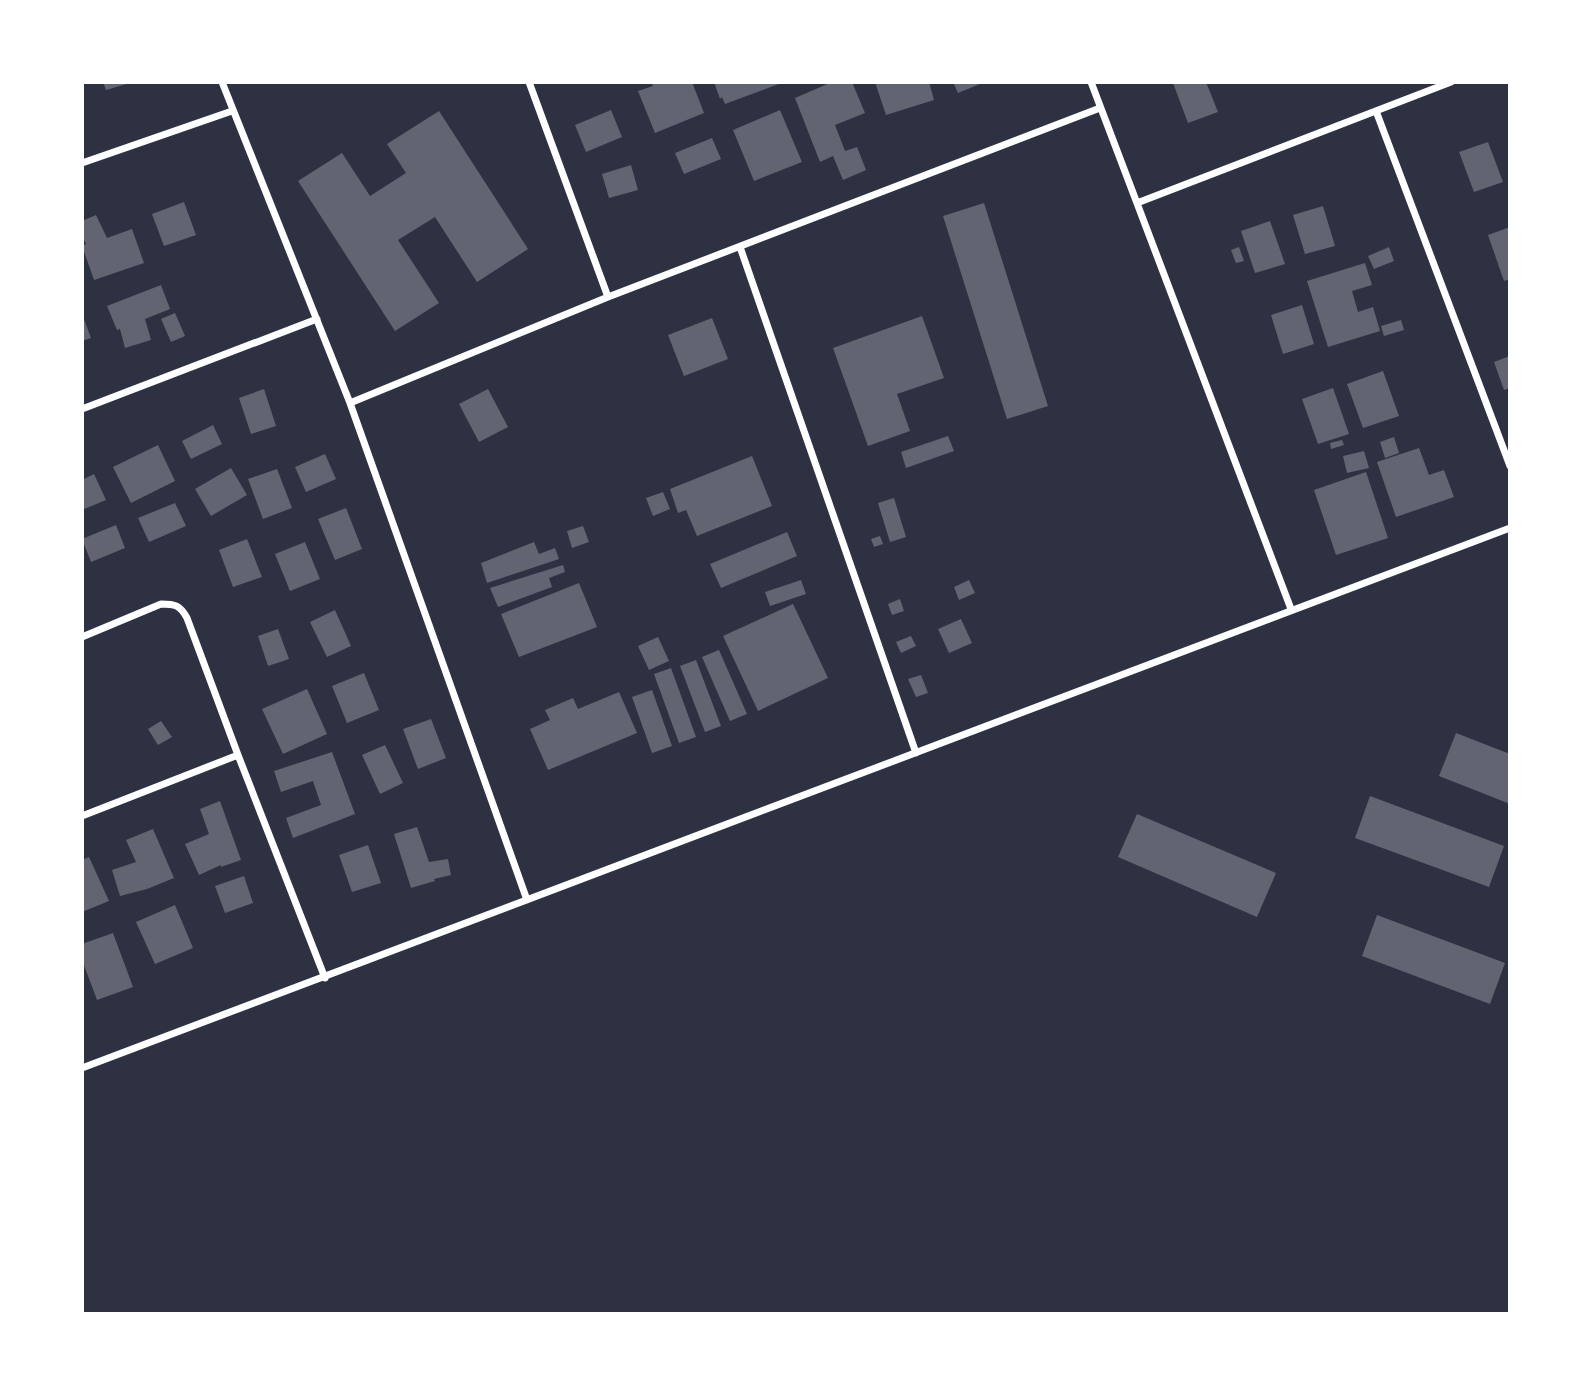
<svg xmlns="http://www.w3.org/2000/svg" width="1592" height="1396" font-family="'Space Grotesk',sans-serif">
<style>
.building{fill:#626471}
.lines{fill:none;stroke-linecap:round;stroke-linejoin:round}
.minor{stroke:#fff;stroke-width:7}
</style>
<rect width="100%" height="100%" fill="#2d3142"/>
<!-- building -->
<path class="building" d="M103 82H130V83L106 90Z
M651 82H692L704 113 655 133 638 91 653 86Z
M714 82H778L779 84 725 104 722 97 720 99Z
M832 82H852L865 113 835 125 845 151 857 147 866 170 843 180 833 156 820 162 795 98Z
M875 82H929L934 100 886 115Z
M953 82H985L958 93Z
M1175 82H1206L1218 112 1188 123 1173 83Z
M611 110 622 137 586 152 575 125Z
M780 110 802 162 754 181 733 130Z
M439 111 528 249 477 282 435 217 398 240 439 303 395 331 298 181 342 153 370 196 406 173 387 144Z
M712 138 721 159 684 174 675 153Z
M1488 142 1503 182 1474 192 1459 152Z
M631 165 638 190 609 198 602 174Z
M184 202 196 235 164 246 152 214Z
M984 203 1048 406 1007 419 943 216Z
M1323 206 1335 246 1305 254 1293 215Z
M96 215 107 238 132 229 144 263 94 280 82 246 86 244 82 236V221Z
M1270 221 1285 264 1255 273 1241 231Z
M1510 227V279L1504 281 1488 235Z
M1239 247 1244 261 1236 263 1231 250Z
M1389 247 1394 261 1374 269 1368 256Z
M1365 263 1372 285 1352 291 1358 312 1373 307 1380 331 1328 347 1307 281Z
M161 285 170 309 145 319 151 340 125 348 120 329 117 330 107 306Z
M1302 305 1314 344 1283 354 1271 315Z
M175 313 185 336 171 342 161 319Z
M82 314 91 338 82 341Z
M922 316 944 378 897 394 910 431 868 446 833 348Z
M712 318 728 359 684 376 668 335Z
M1401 320 1404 330 1384 336 1381 326Z
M1510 356V388L1504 390 1494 362Z
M1383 371 1399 416 1363 428 1347 384Z
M1333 388 1349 434 1318 444 1302 399Z
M264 389 276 426 251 434 239 398Z
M488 389 508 427 479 442 459 404Z
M213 425 222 444 191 459 182 441Z
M948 436 954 451 906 468 901 452Z
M1394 437 1399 453 1385 458 1380 442Z
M1342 440 1344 445 1331 449 1330 443Z
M158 445 175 481 131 503 113 467Z
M1419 448 1429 475 1444 470 1454 497 1396 517 1377 462Z
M1364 451 1369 468 1347 473 1343 456Z
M325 454 336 479 306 492 295 467Z
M752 456 772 506 697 536 686 510 678 513 670 489Z
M231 468 247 495 211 516 195 489Z
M277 469 292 508 263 519 248 479Z
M1366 472 1388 538 1336 555 1314 490Z
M94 474 106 500 82 510V480Z
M663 492 670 509 653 516 646 498Z
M894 498 906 537 890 542 878 503Z
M175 503 186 526 149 542 138 518Z
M346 508 362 549 335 560 318 519Z
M116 525 125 548 91 562 82 539Z
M583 526 589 542 572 548 567 531Z
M787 532 797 556 721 588 710 564Z
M880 536 883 544 874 547 871 539Z
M247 539 262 577 233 587 219 550Z
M305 542 320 579 290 591 275 554Z
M534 542 539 554 555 548 559 559 487 583 481 563Z
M563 565 565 572 549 578 552 587 498 607 490 588Z
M801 580 806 594 770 606 765 592Z
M969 580 975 593 959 600 954 587Z
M579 583 597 627 519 657 501 614Z
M900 599 904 611 892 615 888 604Z
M793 604 828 678 758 711 723 636Z
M335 610 351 646 327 657 310 622Z
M961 619 972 643 949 653 938 629Z
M278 629 289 659 268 666 258 636Z
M911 636 916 646 901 653 896 642Z
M658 637 669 661 649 670 638 646Z
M719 650 747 714 730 721 702 657Z
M696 660 721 726 705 732 680 666Z
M671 668 696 737 679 743 654 674Z
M364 673 379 710 347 723 332 686Z
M921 675 928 693 916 697 908 679Z
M307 689 327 734 283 754 262 709Z
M652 690 672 746 652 753 632 697Z
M619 692 637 733 548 770 530 729 550 720 545 710 573 698 578 709Z
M431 719 446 758 418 769 403 729Z
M161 721 172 737 158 745 148 729Z
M1456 733 1510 754V804L1439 776Z
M385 745 403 783 380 794 362 755Z
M332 752 355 814 293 838 286 818 321 805 313 781 281 792 274 771Z
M1370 796 1504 846 1489 887 1355 838Z
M220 801 241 860 221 867V865L199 875 185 844 209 834 200 809Z
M1137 814 1276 873 1257 917 1118 857Z
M417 827 429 862 448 859 451 875 434 879 435 881 411 888 394 834Z
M153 829 174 878 147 889 120 896 112 870 136 862 126 840Z
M368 845 381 883 352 892 339 855Z
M89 857 109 901 82 912V860Z
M244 876 253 903 225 913 215 886Z
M175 905 193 948 155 964 136 922Z
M1377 915 1505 963 1490 1004 1362 956Z
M113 933 133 987 97 1000 82 960V944Z"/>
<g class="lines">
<!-- minor -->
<path class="minor" d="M222 82 350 403 527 900
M529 82 608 297
M1091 82 1291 609
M1376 111 1510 466
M82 163 232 111
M1137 203 1451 82
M740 247 916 753
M350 403 608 297 1100 108
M82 409 317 319
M82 637 161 604C175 604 180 605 187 618L238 755 325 978
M82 816 238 755
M82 1068C559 892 1033 706 1510 528"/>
</g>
<!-- border -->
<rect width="1592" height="1396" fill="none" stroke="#ffffff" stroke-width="168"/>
</svg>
